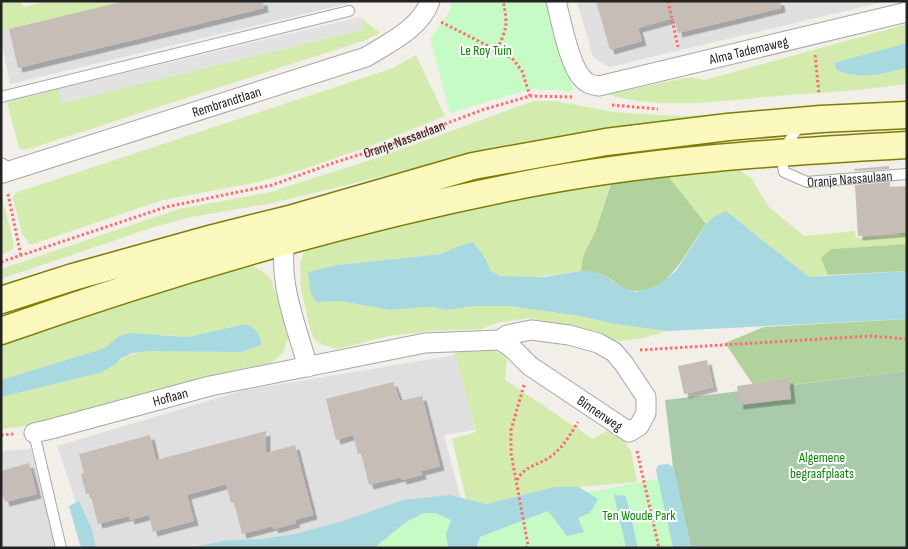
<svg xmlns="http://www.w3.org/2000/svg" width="908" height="549" font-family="'Sofia Sans Condensed',sans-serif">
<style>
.residential{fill:#e0dfdf}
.grass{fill:#d3ecae}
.forest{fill:#b1d29c}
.cemetery{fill:#a9cbab}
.park{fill:#c7fbc6}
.parking{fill:#e2e2e2}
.water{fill:#a8d9e0}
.building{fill:#c7bdb7;filter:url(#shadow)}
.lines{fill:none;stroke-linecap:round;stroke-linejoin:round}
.service-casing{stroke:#a6a6a6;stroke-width:12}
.minor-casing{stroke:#a6a6a6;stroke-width:21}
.secondary-casing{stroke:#7d7e03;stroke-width:29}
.path{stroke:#fc6f6f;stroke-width:3;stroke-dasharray:2.5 2.5;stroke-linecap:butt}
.service{stroke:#fff;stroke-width:10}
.minor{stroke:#fff;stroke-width:19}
.secondary{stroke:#fbf8bd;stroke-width:26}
.labels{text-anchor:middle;stroke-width:4;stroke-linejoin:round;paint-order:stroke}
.park-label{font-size:14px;fill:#0c850a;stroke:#fff}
.street-label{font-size:14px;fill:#222;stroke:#fff}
</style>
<defs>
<filter id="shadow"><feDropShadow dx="4.5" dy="4.5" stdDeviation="0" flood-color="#0004"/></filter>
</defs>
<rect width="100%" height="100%" fill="#f2eee8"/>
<!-- residential -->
<path class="residential" d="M54 1H359L10 84 1 40V14Z
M577 1H888L609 67 593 57Z
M456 355 475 430 444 435 462 503 329 534 216 548H91L57 446 245 390Z
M31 449 56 548H1V451Z"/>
<!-- grass -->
<path class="grass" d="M1 1H18L25 7 48 1H125L1 31Z
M360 17 380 33 363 41 32 148 23 150 19 148 7 102 59 89 62 103 364 29Z
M907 24V43L834 64 836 70C864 82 879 74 907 68V84C864 90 820 93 777 96 719 101 654 112 599 91L619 92 690 77 705 80Z
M416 55 445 116 373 145 307 168 258 182 163 200 33 244H29L22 233 13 199V196L18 192 393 68Z
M536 101H556L614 112 642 114 680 116 726 114 466 156 272 203 186 218 154 227 1 279V269L179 209 271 192 304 181 380 157 525 104Z
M734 166 752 179 769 207 804 236 855 231 856 238 900 236 899 228 907 227V244L831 249 822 258 828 275 809 277 726 211 713 217 706 224 664 171Z
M610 183 596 230 583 256 581 271C564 274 506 283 492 272 489 269 487 262 485 258L456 247 441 254 337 265 317 302 340 301 391 310 423 307H434L446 310 475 306H509L580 316 615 324 667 331 644 338 613 342 578 328 529 318 496 323 482 329 432 331 389 336 337 349 323 345 314 339 310 329 301 289 300 264 304 252 315 242 481 199Z
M2 197 14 245 11 250 1 255Z
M250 264 265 273 271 280 287 326 288 338 283 353 271 363 212 375 39 424 1 429V397L100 373C121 361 124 354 149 351L245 324 188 337 165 335 117 337 105 348 1 380V338Z
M454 350H495L507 359 505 380 593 439 608 430 623 439 631 451 637 482 579 487H554L486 504 466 499 452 439 476 432Z"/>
<!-- forest -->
<path class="forest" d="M664 171 706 224C685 251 666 304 623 288 617 285 613 280 607 277 599 273 590 272 581 271L583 256 596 230 611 183Z
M907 244V271L828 275 821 258 831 249Z
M907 319V371L756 389 725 343 764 327Z"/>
<!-- cemetery -->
<path class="cemetery" d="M907 371V548H691L673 467 665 400Z"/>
<!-- park -->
<path class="park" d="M451 1H551L573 91 530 89 450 113 430 39 450 11Z
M666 477 682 548H314L432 505 513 507Z"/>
<!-- parking -->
<path class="parking" d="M360 17 364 29 61 103 59 89Z"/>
<!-- water -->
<path class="water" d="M907 43V68C879 74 864 81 836 70L834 63Z
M726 211 809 277 907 271V319L667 331 615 324 580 316 509 306H475L446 310 434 307H423L391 310 340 301 316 302 311 294 308 272 337 265 441 254 456 247 473 242 485 258 491 271 500 276 544 277 581 271 593 272 607 277 621 287 636 292 657 286 676 271 706 224 713 217Z
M245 324C256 328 261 334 261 345L242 352 149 351 133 353 122 358 114 365 100 373 1 397V380L105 348 117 337 129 333 188 337Z
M668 464 673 467 691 548H673L656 470 658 465Z
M554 487H579L598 499 590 513 578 518 584 532 567 536 548 511 480 537 476 548H448L446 534 451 520 436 513H424L406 522 374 548H189L228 540 263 539 295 534 343 521 403 500 450 495 486 504Z
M614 495 626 496 638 548H626Z
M79 501 92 529 96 548H81L69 506Z"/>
<!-- building -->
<path class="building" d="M125 1H263L264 8 18 68 9 29Z
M596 1H780L781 8 678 33 674 18 638 28 642 41 610 50Z
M889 166V169L855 171 854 169Z
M890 182V187L907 186V232L858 236 855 185Z
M707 360 713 387 684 394 678 366Z
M789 379 791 399 739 405 737 386Z
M393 382 400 401 422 396 440 466 421 471 422 475 402 480 401 477 369 485 361 453 358 454 353 435 336 440 326 399Z
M266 431V453L295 445 313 515 295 520 296 523 274 529 273 526 242 534 234 503H231L226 484 187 495 194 521 153 532 149 515 130 520 129 516 98 524 90 493 86 494 81 474 84 473 79 454 150 435 156 460Z
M29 463 37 494 5 502 1 489V471Z"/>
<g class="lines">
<defs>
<g id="service">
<path d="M1 97 349 11"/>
<path id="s2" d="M800 125 781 153 784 172 807 182 907 174"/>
<path d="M34 433 61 548"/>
</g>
<g id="minor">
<path id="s3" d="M556 1C561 20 569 65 582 78 587 84 592 85 599 86L907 12"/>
<path id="s4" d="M1 168 3 173 366 57C389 43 421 28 430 1"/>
<path d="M288 231C274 273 296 325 308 367"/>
<path d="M531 330 569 335 598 343 614 352 624 364 646 397V413L639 426 629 432 530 366 513 349 500 340 507 335Z"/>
<path id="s5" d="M34 433 51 429 210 386 425 343 500 340"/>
</g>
<path id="secondary" d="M1 300 73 277 213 238 293 218 473 166 606 142 728 127 821 119 907 115
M1 331C172 271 345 220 522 185 648 160 778 152 907 145"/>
</defs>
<!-- service casing -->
<use href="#service" class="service-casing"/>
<!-- minor casing -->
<use href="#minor" class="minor-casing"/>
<!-- secondary casing -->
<use href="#secondary" class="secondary-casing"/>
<!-- path -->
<g class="path">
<path d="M668 1 678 47"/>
<path d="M441 22 512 58 522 71 530 96"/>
<path d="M497 49C507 29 508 24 503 1"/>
<path d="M815 55 819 94"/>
<path d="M612 105 658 109"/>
<path d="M8 194 21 256"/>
<path id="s1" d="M1 262 166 207 272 185 336 162 384 147 482 110 530 96 572 97"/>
<path d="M640 350 871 336 907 339"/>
<path d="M524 385 511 430V453L528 545 526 548"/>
<path d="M1 435 13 434"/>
<path d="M637 451 659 548"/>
<path d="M517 480C524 466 539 465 550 457 563 448 570 435 578 422"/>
</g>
<!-- service -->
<use href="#service" class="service"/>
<!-- minor -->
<use href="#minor" class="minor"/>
<!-- secondary -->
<use href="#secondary" class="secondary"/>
</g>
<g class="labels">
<!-- park labels -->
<g class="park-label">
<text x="486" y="55">Le Roy Tuin</text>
<text x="822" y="462">Algemene<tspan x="822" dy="16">begraafplaats</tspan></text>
<text x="639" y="520">Ten Woude Park</text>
</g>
<!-- street labels -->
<g class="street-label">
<text dy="5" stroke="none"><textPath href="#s3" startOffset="255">Alma Tademaweg</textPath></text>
<text dy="5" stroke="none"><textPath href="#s4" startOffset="240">Rembrandtlaan</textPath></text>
<text dy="5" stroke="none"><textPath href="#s1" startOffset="422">Oranje Nassaulaan</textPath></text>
<text dy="5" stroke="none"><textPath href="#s2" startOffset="121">Oranje Nassaulaan</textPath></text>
<text dy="5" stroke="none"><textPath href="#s5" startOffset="141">Hoflaan</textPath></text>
<text transform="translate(600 413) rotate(34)" y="5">Binnenweg</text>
</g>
</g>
<!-- border -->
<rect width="908" height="549" fill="none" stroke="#222222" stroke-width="5"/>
</svg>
